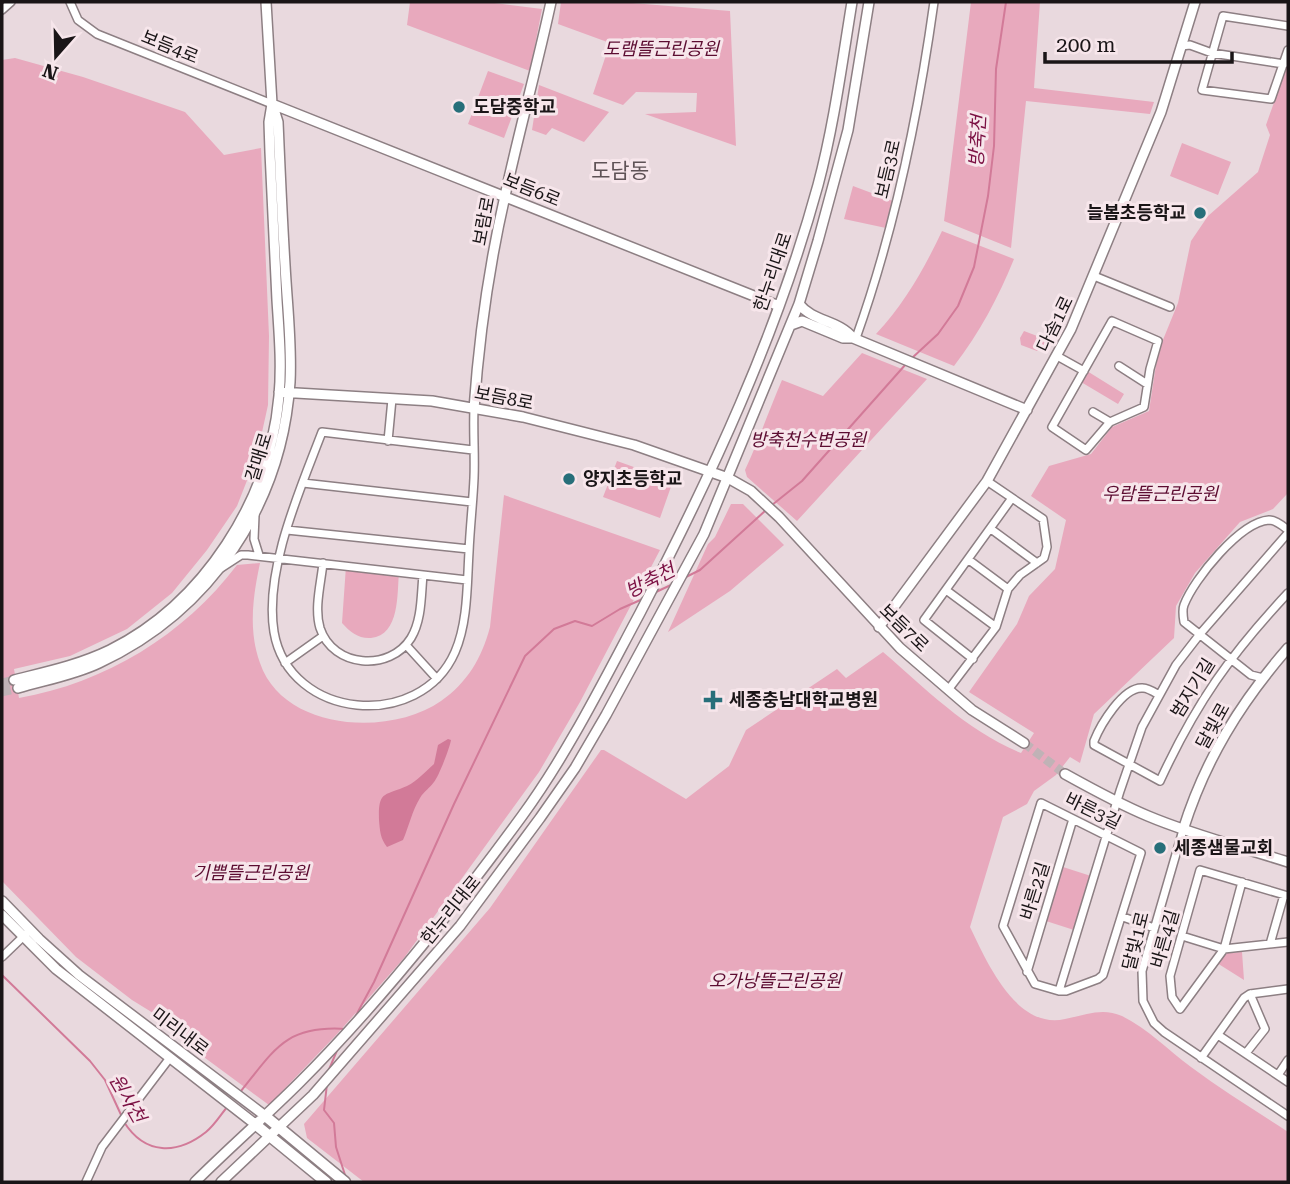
<svg xmlns="http://www.w3.org/2000/svg" width="1290" height="1184" font-family="'Roboto Serif','Noto Sans KR',serif">
<style>
.green{fill:#e8a9bd}
.water{fill:#d27a98}
.lines{fill:none;stroke-linecap:round;stroke-linejoin:round}
.stream{stroke:#d27a98;stroke-width:2}
.tertiary-tunnel{stroke:#c0b2b6;stroke-width:9;stroke-dasharray:9 4.5;stroke-linecap:butt}
.minor-casing{stroke:#8d7f83;stroke-width:10}
.tertiary-casing{stroke:#8d7f83;stroke-width:12}
.secondary-casing{stroke:#8d7f83;stroke-width:13}
.minor{stroke:#fff;stroke-width:7}
.tertiary{stroke:#fff;stroke-width:9}
.secondary{stroke:#fff;stroke-width:10}
.poi-dot{fill:#276f7a;stroke:#f7e6eb;stroke-width:2.5}
.labels{text-anchor:middle;stroke-width:6;stroke-linejoin:round;paint-order:stroke}
.street-label{font-size:18px;fill:#1a1517;stroke:#f7e6eb}
.park-label{font-size:18px;font-style:italic;fill:#5c0c31;stroke:#f7e6eb}
.poi-label{font-size:18px;font-weight:bold;fill:#1a1517;stroke:#f7e6eb;text-anchor:start}
.water-label{font-size:19px;font-style:italic;fill:#7b1043;stroke:#f7e6eb}
.quarter-label{font-size:21px;fill:#5f5256;stroke:#f7e6eb}
</style>
<rect width="100%" height="100%" fill="#e9d9de"/>
<!-- green -->
<path class="green" d="M410 2H487L542 9 530 71 407 25Z
M561 2H620L730 11 736 146 645 114 696 112 697 93 636 92 623 105 593 94 610 43 558 24Z
M971 2H1040L1034 88 1154 102 1150 114 1026 101 1011 248 944 221Z
M15 58 83 77 185 112 224 155 261 148 269 336 268 405 257 455 237 506 207 550 172 593 127 629 70 656 14 669 19 698C105 683 184 635 237 565L260 563C253 596 248 630 260 663 283 731 390 737 441 701 467 683 482 658 490 627L504 495 660 550 580 702 539 772 404 958 338 1033 269 1105 174 1035 166 1021 132 1000 76 957 2 881V60Z
M1288 63V493L1273 509 1240 522 1195 573 1176 606 1174 638 1094 714 1080 763 1070 757 1056 775 1034 791 1027 804 1003 817 970 927C987 962 1016 1030 1065 1019 1086 1015 1102 1007 1122 1016 1148 1029 1168 1050 1191 1067 1222 1090 1256 1111 1288 1132V1182H364L307 1138 304 1124 490 908 601 750H604L686 799 729 766 746 730 837 669 846 678 883 652C926 689 967 731 1021 753L1034 733 969 692 1017 624 1029 596 1055 569 1066 520 1031 496 1049 466 1091 454 1112 427 1149 411 1158 352 1178 303 1191 241 1208 216 1258 172 1270 135 1266 125Z
M488 71 524 84 504 138 468 124Z
M539 85 609 112 584 142 552 128 546 135 532 130Z
M1182 143 1231 162 1218 195 1170 176Z
M853 186 893 201 886 228 844 219Z
M942 231 1014 259C998 298 980 332 954 366L876 334C905 303 924 269 942 231Z
M1024 331 1045 339 1044 345 1037 351 1021 345 1020 338Z
M862 353 927 379 797 521 747 477 745 470C759 440 769 410 782 380L823 396Z
M1087 371 1124 394 1118 404 1081 382Z
M617 461 673 481 660 518 603 497Z
M731 504H743L784 545 730 591 668 632 708 544 715 537Z
M346 566 399 572C397 594 400 635 371 638 359 639 350 632 342 623Z
M1063 867 1091 876 1074 930 1046 921Z
M1242 952 1244 980 1217 963 1227 953Z"/>
<!-- water -->
<path class="water" d="M448 739 451 740C450 747 439 776 434 782 430 788 424 791 420 798 412 811 409 826 403 840L387 847C380 838 380 831 379 820 378 790 385 796 407 786 417 781 426 771 434 764L438 745Z"/>
<g class="lines">
<!-- stream -->
<path class="stream" d="M912 358 938 334 958 306 974 267 988 196 994 146 996 69 1006 2
M772 505 802 481 906 364
M684 578 700 570 765 511
M656 592 673 584
M2 975 90 1061 105 1080 122 1117
M354 1019 374 982 454 804 525 656 554 629 575 621 592 626 620 609 645 598
M328 1072 338 1048
M327 1084 324 1110 334 1123 336 1147 346 1178
M241 1091C275 1049 286 1025 346 1029
M124 1122C145 1155 177 1155 206 1132 215 1125 221 1114 228 1106"/>
<!-- tertiary-tunnel -->
<path class="tertiary-tunnel" d="M2 683 14 680
M2 692 18 688
M1024 743 1065 774"/>
<defs>
<path id="minor" d="M70 2 78 20 97 34 272 104
M2 10 11 2
M1288 26 1223 16 1202 90 1271 99 1288 50
M1181 46 1190 45 1212 53 1284 64
M1094 276 1170 307
M1112 321 1158 341 1150 369 1144 407 1110 422 1086 450 1052 427Z
M856 338C895 229 918 117 934 2
M1057 356 1084 371
M1119 366 1147 384
M1093 412 1110 422
M388 441 392 399
M473 450 322 432C300 490 264 570 274 632 289 720 420 732 455 652 468 622 467 584 469 552 470 527 473 502 474 478 475 455 473 432 474 409
M303 483 472 502
M255 515 254 539 259 555
M991 529 1037 563
M287 530 469 549
M969 560 1008 589
M323 563C321 583 314 608 320 628 333 668 390 672 411 638 422 620 421 595 423 575
M221 568 241 555H248L467 580
M946 590 996 627
M406 645 437 679
M973 659 924 620 1012 498
M285 663 323 636
M1263 678 1251 675 1184 622C1183 616 1182 610 1184 605 1194 579 1240 522 1269 520 1276 520 1283 526 1288 530
M948 690 996 627 1008 589 1020 575 1044 558 1047 547 1043 519 987 481
M1159 695C1154 692 1148 688 1143 688 1123 686 1100 726 1094 741V745L1160 781C1196 703 1230 655 1288 593
M1041 803 1141 853 1103 975 1098 979 1066 991H1059L1035 984 1003 926Z
M1183 830 1142 971 1143 1001 1154 1023 1164 1032 1288 1116
M1242 882 1224 949 1180 1009 1172 997 1170 976 1200 870 1288 896
M1123 917 1154 928
M1182 936 1224 949 1288 942
M1270 944 1284 895
M2 957 27 933
M1027 972 1073 819
M1059 991 1120 791 1142 727 1176 665 1200 634 1288 533
M1218 1035 1288 1082
M1246 1053 1265 1029 1250 994
M1201 1058 1244 998 1250 994 1288 989
M1278 1075 1288 1060
M86 1182 102 1147 169 1059"/>
<path id="tertiary" d="M272 104 779 306
M799 304C813 322 839 320 853 338
M791 325 802 321 843 338H853L1027 410
M279 392 432 401 523 417 634 445 728 478 751 491 779 517 900 648 972 710 1024 743
M474 409C479 337 489 266 505 196 519 131 537 67 551 2
M879 627 987 481 1071 329 1161 112 1195 2
M14 680C46 672 79 665 110 650 204 603 270 500 279 396 282 364 279 332 277 300 275 251 272 201 270 152L269 122 272 104 266 2
M18 688C45 680 74 675 99 663 211 611 282 504 290 382 292 343 287 304 285 265 282 217 280 169 278 122L273 106
M1065 774C1092 789 1119 804 1148 816 1193 835 1241 847 1288 862
M1183 830C1205 760 1240 703 1288 648
M2 901 39 939 79 975 264 1115
M2 915 56 969 255 1124
M195 1182C229 1148 266 1116 300 1082 381 1001 454 909 522 816 568 753 603 682 640 613 711 476 777 335 818 185 834 125 842 63 852 2
M221 1182 313 1095 460 926 540 818 575 768 606 715 704 534 799 304 818 241 848 130 869 2"/>
<path id="secondary" d="M264 1115 345 1182
M255 1124 326 1182"/>
</defs>
<!-- minor casing -->
<use href="#minor" class="minor-casing"/>
<!-- tertiary casing -->
<use href="#tertiary" class="tertiary-casing"/>
<!-- secondary casing -->
<use href="#secondary" class="secondary-casing"/>
<!-- minor -->
<use href="#minor" class="minor"/>
<!-- tertiary -->
<use href="#tertiary" class="tertiary"/>
<!-- secondary -->
<use href="#secondary" class="secondary"/>
</g>
<!-- markers -->
<g class="poi-dot">
<circle cx="459" cy="107" r="7"/>
<circle cx="1200" cy="213" r="7"/>
<circle cx="569" cy="479" r="7"/>
<path d="M709.5 689.5h7v7h7v7h-7v7h-7v-7h-7v-7h7z"/>
<circle cx="1160" cy="848" r="7"/>
</g>
<g class="labels">
<!-- street labels -->
<g class="street-label">
<text transform="translate(170 47) rotate(22)" y="6">보듬4로</text>
<text transform="translate(888 169) rotate(-77)" y="6">보듬3로</text>
<text transform="translate(532 190) rotate(22)" y="6">보듬6로</text>
<text transform="translate(484 221) rotate(-79)" y="6">보람로</text>
<text transform="translate(773 272) rotate(-71)" y="6">한누리대로</text>
<text transform="translate(1055 324) rotate(-64)" y="6">다솜1로</text>
<text transform="translate(504 398) rotate(11)" y="6">보듬8로</text>
<text transform="translate(259 457) rotate(-73)" y="6">갈매로</text>
<text transform="translate(904 628) rotate(44)" y="6">보듬7로</text>
<text transform="translate(1193 688) rotate(-58)" y="6">범지기길</text>
<text transform="translate(1213 726) rotate(-61)" y="6">달빛로</text>
<text transform="translate(1093 811) rotate(26)" y="6">바른3길</text>
<text transform="translate(1035 891) rotate(-73)" y="6">바른2길</text>
<text transform="translate(451 910) rotate(-51)" y="6">한누리대로</text>
<text transform="translate(1165 939) rotate(-74)" y="6">바른4길</text>
<text transform="translate(1136 941) rotate(-76)" y="6">달빛1로</text>
<text transform="translate(180 1032) rotate(37)" y="6">미리내로</text>
</g>
<!-- park labels -->
<g class="park-label">
<text x="661" y="55">도램뜰근린공원</text>
<text x="808" y="446">방축천수변공원</text>
<text x="1160" y="500">우람뜰근린공원</text>
<text x="251" y="879">기쁨뜰근린공원</text>
<text x="775" y="987">오가낭뜰근린공원</text>
</g>
<!-- poi labels -->
<g class="poi-label">
<text x="473" y="113">도담중학교</text>
<text x="1186" y="219" text-anchor="end">늘봄초등학교</text>
<text x="583" y="485">양지초등학교</text>
<text x="729" y="706">세종충남대학교병원</text>
<text x="1174" y="854">세종샘물교회</text>
</g>
<!-- water labels -->
<g class="water-label">
<text transform="translate(977 141) rotate(-87)" y="7">방축천</text>
<text transform="translate(650 580) rotate(-27)" y="7">방축천</text>
<text transform="translate(128 1098) rotate(60)" y="7">원사천</text>
</g>
<!-- quarter labels -->
<g class="quarter-label">
<text x="620" y="178">도담동</text>
</g>
</g>
<!-- border -->
<rect width="1290" height="1184" fill="none" stroke="#1a1517" stroke-width="7"/>
<!-- north arrow -->
<g transform="translate(56 56) rotate(200)" stroke="#f7e6eb" stroke-width="5" paint-order="stroke">
<path d="M0-5L12 26L0 18L-12 26Z" fill="#1a1517"/>
<text y="-10" font-size="19" font-weight="bold" text-anchor="middle" fill="#1a1517">N</text>
</g>
<!-- scale -->
<path d="M1045 52v10h187v-10" fill="none" stroke="#1a1517" stroke-width="3.5"/>
<text x="1056" y="52" font-size="21" fill="#1a1517" stroke="#f7e6eb" stroke-width="5" paint-order="stroke">200 m</text>
</svg>
